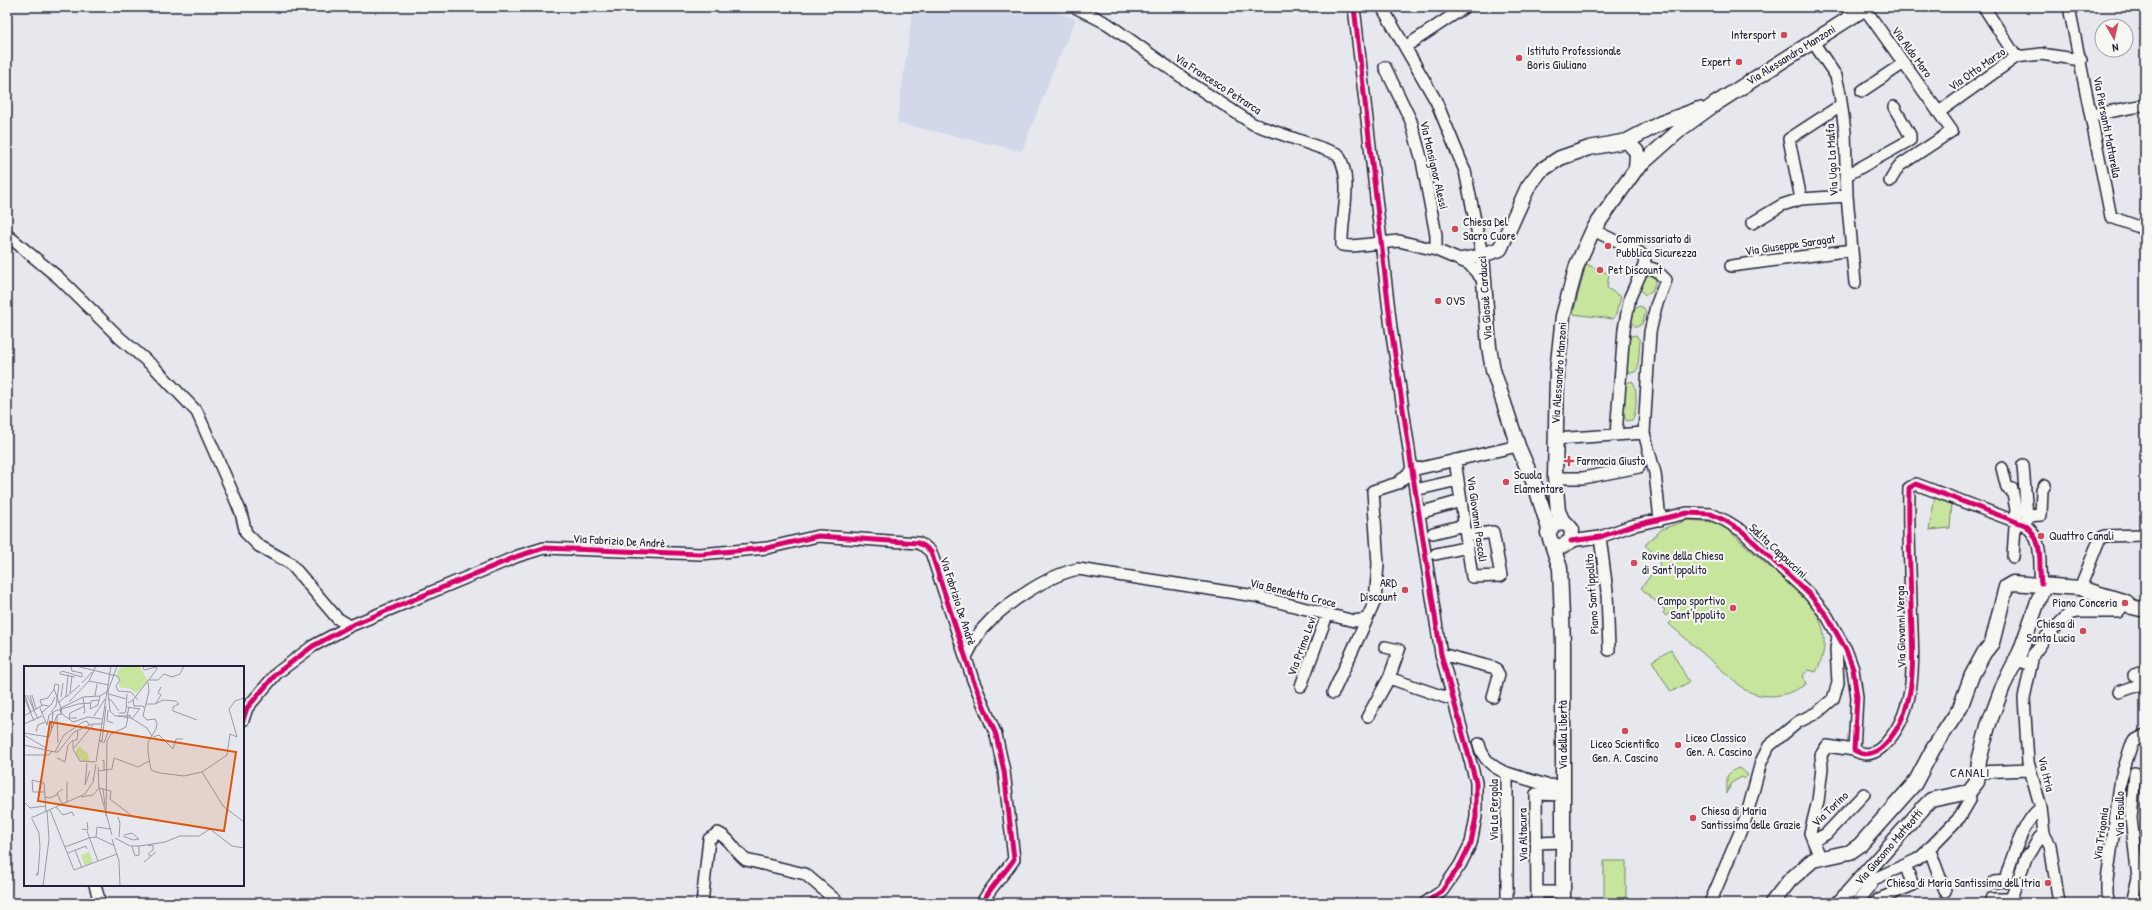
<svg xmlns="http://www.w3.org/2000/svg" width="2152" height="910" font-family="'Patrick Hand',sans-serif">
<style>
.built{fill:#d2d7ea}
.green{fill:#c7e59d;stroke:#74846c}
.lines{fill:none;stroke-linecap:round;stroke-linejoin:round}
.minor-casing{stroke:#22223b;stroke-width:14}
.major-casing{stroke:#22223b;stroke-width:17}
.minor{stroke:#f6f6f2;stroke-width:11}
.major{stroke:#f6f6f2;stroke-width:14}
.cycleway-casing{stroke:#f6f6f2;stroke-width:8}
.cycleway{stroke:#d6006c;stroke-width:5}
.poi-dot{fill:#d1495b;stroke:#f6f6f2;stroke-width:1.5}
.labels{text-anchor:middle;stroke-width:4;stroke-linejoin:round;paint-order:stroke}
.poi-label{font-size:12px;fill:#22223b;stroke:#f6f6f2;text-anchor:start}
.street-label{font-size:12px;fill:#22223b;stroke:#f6f6f2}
.neighbourhood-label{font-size:13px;letter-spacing:1px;fill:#22223b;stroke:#f6f6f2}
.inset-road{fill:none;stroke:#9899a6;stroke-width:1}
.view{fill:#de560e;fill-opacity:0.15;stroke:#de560e;stroke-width:2}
.inset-edge{fill:none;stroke:#22223b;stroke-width:2}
</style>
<rect width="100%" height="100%" fill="#e6e8ee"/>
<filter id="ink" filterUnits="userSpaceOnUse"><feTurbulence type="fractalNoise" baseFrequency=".025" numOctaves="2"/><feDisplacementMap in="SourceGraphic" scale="8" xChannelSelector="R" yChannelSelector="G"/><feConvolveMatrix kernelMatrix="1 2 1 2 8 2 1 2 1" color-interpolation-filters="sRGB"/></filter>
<g filter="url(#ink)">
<!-- built -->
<path class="built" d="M913 7H1057L1056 12 1076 19 1055 66 1022 151 897 123Z"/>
<!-- green -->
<path class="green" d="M1586 264 1609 274 1607 288 1621 297 1615 317 1613 319 1573 314Z
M1651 274 1656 280 1652 292 1645 295 1640 289 1644 277Z
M1639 306 1644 308 1646 312 1642 324 1636 327 1631 321 1635 309Z
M1636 335 1640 341 1638 368 1635 372 1630 373 1626 370 1629 341 1631 336Z
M1632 381C1638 386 1637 414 1632 420L1627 421 1623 415 1625 384Z
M1935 497 1952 503 1950 528 1929 530Z
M1688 520 1714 522 1727 529 1810 603C1826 624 1829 648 1816 672L1809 670 1803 675 1806 684C1786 697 1766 700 1745 690L1669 624 1674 618 1669 613 1666 616 1663 613 1665 610 1641 588 1657 567 1660 568C1660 558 1652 552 1645 545L1662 529Z
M1671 650 1689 682 1671 692 1652 661Z
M1740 768 1748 775 1744 779 1742 777 1731 783 1727 794V776L1732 771Z
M1604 861H1626V900H1604Z"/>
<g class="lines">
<defs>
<path id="minor" d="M1075 7 1108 24 1186 80 1253 124 1338 154C1354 183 1341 214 1342 245L1352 246 1399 241 1436 250 1469 264 1485 282
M1354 7 1391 328 1412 470 1441 654 1476 782V817L1471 843 1460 865 1442 891 1425 903
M1382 7 1436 101 1465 171 1482 255 1459 259
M1984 7 2016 57
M2069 7 2111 217 2145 229
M1865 9 1952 131 1899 166 1890 181
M1813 42 1836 76 1840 94 1845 132 1847 196 1855 283
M1405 47 1465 7
M1385 67 1411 121 1422 161 1436 235V250
M1862 91 1904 63
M1939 112 2016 57 2041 54 2081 60
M2092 115 2145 105
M1847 175 1910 140V135L1894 107
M1801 199 1789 139 1841 105
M1752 223 1782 205 1801 199 1847 196
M1593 230 1640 253 1645 260 1644 266
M7 235 59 278 120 338 155 368 197 412 231 489 241 513 246 533 259 546 290 563 337 618 350 626
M1731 266 1852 250
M1616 435 1624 329 1630 297 1644 266 1656 270 1666 280 1656 306 1650 332 1644 433 1655 473 1660 520
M1555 439 1644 433
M1455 460 1472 577 1501 576 1493 532 1466 536
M2023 465 2027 516 2025 525
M2002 468 2007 488 2012 489 2016 510 2013 557
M1555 478H1583L1639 467
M1415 490 1458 480
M1419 513 1461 501
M2027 516 2041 515 2042 490 2045 485
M1433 533 1464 525
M1600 537 1607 591 1609 650
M1571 541 1600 537 1631 526 1687 513 1711 514 1726 521 1742 531 1810 595 1827 616 1846 650 1853 669 1857 697 1854 750C1864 756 1873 755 1882 747 1921 711 1912 651 1911 603 1910 565 1908 526 1909 488L1916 484 2025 525C2045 541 2038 562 2041 584
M1436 554 1468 547
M2080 588 2099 540 2104 536 2145 535
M1441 654 1495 668 1499 675 1493 697
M966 657C971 648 976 636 983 628 1003 605 1048 575 1078 569L1255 596 1354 621 1367 619 1375 601 1378 564 1373 491 1398 483 1412 470 1518 446
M2016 660 2031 665 2024 698 2028 762 2041 808 2044 834 2050 845 2059 903
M2031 665 2033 655 2046 637 2069 614 2077 612H2118L2126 602
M2134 675 2145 671
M1389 678 1453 700
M1301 686 1327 615
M2119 692 2136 686 2145 679
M1333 693 1367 619
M1368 716 1389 678 1399 650 1385 647
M243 720 247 708 277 673 313 646 350 626 518 556 544 548 700 554 767 548 818 536 918 543 924 546 931 552 973 680 996 735 1004 771 1014 859C1004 875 991 886 982 903
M1479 744C1482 758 1493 768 1507 773
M1979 772 2029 770
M1813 841 1826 834 1864 794
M1537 843 1563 842
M1929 848 1945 891
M1818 859V852L1810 833 1818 801 1822 768 1821 755 1827 746 1854 750
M1864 874 1872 880 1916 860 1922 856 1960 817 1970 800 1969 792
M1994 882 2005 881C2010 863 2024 818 2041 808
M95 885 100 903
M1537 892H1563
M1991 899H2011L2027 855 2031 852 2039 838 2044 834
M702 903 709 839 718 833C730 838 735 852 746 860L805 874 839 903
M1507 903V773L1546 785 1563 786
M1537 903 1536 794 1563 795
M1710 903 1746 818 1761 762 1769 746 1798 722 1818 712 1833 699 1838 683 1836 649 1838 636
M1857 903 1871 885 1872 880
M1876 903 1879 899 1913 885 1905 865
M2109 903 2107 894V880L2121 778 2131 746 2134 741 2145 735
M2132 903 2138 878 2131 818 2135 773"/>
<path id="major" d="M1627 141 1637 152 1636 169
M1563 522 1558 511 1555 478 1557 372 1563 316 1577 265 1593 230 1636 169 1682 128 1715 104 1867 7
M1549 529 1536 488 1518 446 1493 370 1489 347 1482 255 1500 249 1528 187 1540 171 1560 158 1589 148 1627 141 1661 123 1699 109
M1553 544 1560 547 1571 541 1572 530 1567 524 1555 523 1548 533 1560 568 1563 643V903
M1772 903 1790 880 1813 860 1850 852 1860 845 1915 783 1933 749 1960 708 1972 675 1984 653 1992 643 2006 587 2013 583 2080 588 2126 602 2132 607 2145 610
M1839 903 1924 807 1931 800 1940 798 1969 792 1977 782 1979 761 1988 726 2003 686 2020 652 2042 590 2041 584"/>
</defs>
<!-- minor casing -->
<use href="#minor" class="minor-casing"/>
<!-- major casing -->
<use href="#major" class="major-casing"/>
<!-- minor -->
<use href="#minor" class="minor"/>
<!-- major -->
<use href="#major" class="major"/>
<defs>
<path id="cycleway" d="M1354 7 1391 328 1412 470 1441 654 1476 782V817L1471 843 1460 865 1442 891 1425 903
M1571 541 1600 537 1631 526 1687 513 1711 514 1726 521 1742 531 1810 595 1827 616 1846 650 1853 669 1857 697 1854 750C1864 756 1873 755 1882 747 1921 711 1912 651 1911 603 1910 565 1908 526 1909 488L1916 484 2025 525C2045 541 2038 562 2041 584
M243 720 247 708 277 673 313 646 350 626 518 556 544 548 700 554 767 548 818 536 918 543 924 546 931 552 973 680 996 735 1004 771 1014 859C1004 875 991 886 982 903"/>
</defs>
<!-- cycleway casing -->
<use href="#cycleway" class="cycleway-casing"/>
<!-- cycleway -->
<use href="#cycleway" class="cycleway"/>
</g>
</g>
<!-- markers -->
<g class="poi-dot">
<circle cx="1784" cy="35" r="4"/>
<circle cx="1519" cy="58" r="4"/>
<circle cx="1739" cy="62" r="4"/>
<circle cx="1455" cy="229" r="4"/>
<circle cx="1608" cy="246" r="4"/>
<circle cx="1600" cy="270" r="4"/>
<circle cx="1438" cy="301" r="4"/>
<path d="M1567 455h4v4h4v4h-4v4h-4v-4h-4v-4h4z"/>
<circle cx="1506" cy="482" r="4"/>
<circle cx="2041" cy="536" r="4"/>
<circle cx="1634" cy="563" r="4"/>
<circle cx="1405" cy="590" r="4"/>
<circle cx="2125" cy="603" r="4"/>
<circle cx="1733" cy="608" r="4"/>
<circle cx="2083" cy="631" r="4"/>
<circle cx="1625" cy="731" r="4"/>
<circle cx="1678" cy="745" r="4"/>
<circle cx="1693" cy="818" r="4"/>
<circle cx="2048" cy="883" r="4"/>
</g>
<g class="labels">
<!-- poi labels -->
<g class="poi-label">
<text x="1776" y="39" text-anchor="end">Intersport</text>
<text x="1527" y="55">Istituto Professionale<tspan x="1527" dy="14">Boris Giuliano</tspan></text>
<text x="1731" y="66" text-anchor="end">Expert</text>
<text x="1463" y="226">Chiesa Del<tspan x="1463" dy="14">Sacro Cuore</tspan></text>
<text x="1616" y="243">Commissariato di<tspan x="1616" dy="14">Pubblica Sicurezza</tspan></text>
<text x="1608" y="274">Pet Discount</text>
<text x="1446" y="305">OVS</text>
<text x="1577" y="465">Farmacia Giusto</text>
<text x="1514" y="479">Scuola<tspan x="1514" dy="14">Elamentare</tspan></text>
<text x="2049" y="540">Quattro Canali</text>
<text x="1642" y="560">Rovine della Chiesa<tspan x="1642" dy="14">di Sant'Ippolito</tspan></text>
<text x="1397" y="587" text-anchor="end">ARD<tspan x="1397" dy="14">Discount</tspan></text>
<text x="1725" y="605" text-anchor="end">Campo sportivo<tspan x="1725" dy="14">Sant'Ippolito</tspan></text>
<text x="2117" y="607" text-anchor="end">Piano Conceria</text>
<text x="2075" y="628" text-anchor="end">Chiesa di<tspan x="2075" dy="14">Santa Lucia</tspan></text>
<text x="1686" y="742">Liceo Classico<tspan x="1686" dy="14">Gen. A. Cascino</tspan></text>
<text x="1625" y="748" text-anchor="middle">Liceo Scientifico<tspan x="1625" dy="14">Gen. A. Cascino</tspan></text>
<text x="1701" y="815">Chiesa di Maria<tspan x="1701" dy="14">Santissima delle Grazie</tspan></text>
<text x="2040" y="887" text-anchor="end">Chiesa di Maria Santissima dell'Itria</text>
</g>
<!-- street labels -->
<g class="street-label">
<text transform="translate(1912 52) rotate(54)" y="4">Via Aldo Moro</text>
<text transform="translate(1791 55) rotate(-32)" y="4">Via Alessandro Manzoni</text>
<text transform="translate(1977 69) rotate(-35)" y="4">Via Otto Marzo</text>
<text transform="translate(1218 84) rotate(33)" y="4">Via Francesco Petrarca</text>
<text transform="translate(2107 127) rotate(79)" y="4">Via Piersanti Mattarella</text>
<text transform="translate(1832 160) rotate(-93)" y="4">Via Ugo La Malfa</text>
<text transform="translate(1434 165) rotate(77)" y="4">Via Monsignor Alessi</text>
<text transform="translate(1790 245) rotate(-8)" y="4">Via Giuseppe Saragat</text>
<text transform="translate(1485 298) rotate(-94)" y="4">Via Giosuè Carducci</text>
<text transform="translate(1559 373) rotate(-86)" y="4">Via Alessandro Manzoni</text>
<text transform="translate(1477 519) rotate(82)" y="4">Via Giovanni Pascoli</text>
<text transform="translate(619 541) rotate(3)" y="4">Via Fabrizio De Andrè</text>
<text transform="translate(1778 551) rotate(43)" y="4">Salita Cappuccini</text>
<text transform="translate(1293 593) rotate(14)" y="4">Via Benedetto Croce</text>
<text transform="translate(1592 594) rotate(-94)" y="4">Piano Sant'Ippolito</text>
<text transform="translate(958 601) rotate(72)" y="4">Via Fabrizio De Andrè</text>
<text transform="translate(1901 627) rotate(-91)" y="4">Via Giovanni Verga</text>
<text transform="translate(1302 646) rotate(-70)" y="4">Via Primo Levi</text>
<text transform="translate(1563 735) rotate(-90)" y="4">Via della Libertà</text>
<text transform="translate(2046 774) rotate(76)" y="4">Via Itria</text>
<text transform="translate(1830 809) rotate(-44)" y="4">Via Torino</text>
<text transform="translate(1494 810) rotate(-90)" y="4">Via La Pergola</text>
<text transform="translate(2120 814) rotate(-90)" y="4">Via Fasullo</text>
<text transform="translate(2101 834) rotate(-82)" y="4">Via Trigonia</text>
<text transform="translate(1523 835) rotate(-91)" y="4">Via Altacura</text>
<text transform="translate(1889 847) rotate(-49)" y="4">Via Giacomo Matteotti</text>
</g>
<!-- neighbourhood labels -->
<g class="neighbourhood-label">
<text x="1970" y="777">CANALI</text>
</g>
</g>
<!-- overview -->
<g transform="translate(24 666)">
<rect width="220" height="220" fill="#e6e8ee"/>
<path d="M100 0H115L124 15 112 27 107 23 95 21 96 15 92 10 95 3ZM55 80 64 88 65 95H58L51 87ZM65 186 69 197 61 200 57 189Z" fill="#c7e59d"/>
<path class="inset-road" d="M52 0 93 10 96 14 92 20 94 25 107 26 114 34M37 5 36 8 51 11M38 5 58 11V7L48 5 47 0M125 14H134L140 8 148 11 156 8 160 0M65 15 85 19M124 16 125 25 119 50 123 54 131 53 133 57 132 63 124 76V87L127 104 136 107 160 110 178 106 203 89 206 68 213 71 205 43 211 35 220 32M58 17 68 6M84 25 93 0M46 27 48 10M85 28 102 33M1 29 7 47M3 29 14 53M6 29 10 44M8 29 12 43M71 30 73 18M0 31 10 55M37 31 39 17M42 31 56 19M84 33 87 34 95 45M75 34 67 35 66 43 74 39 75 34 76 30M109 34 110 40H119L120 42M45 36 65 15 72 0M34 37 42 30 44 10M104 37 109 34 133 3 132 1 120 4 119 0M132 37 137 29 134 27 137 21M122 38H131L139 34 151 35 155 38 149 41V45L173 54M18 40 16 34 24 32 30 23 37 42 59 31 76 30 84 25 86 45 91 50H103M103 41 116 43M105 41 103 50 106 49 107 52M16 42 23 59M37 42 38 48H37L36 43ZM84 44 83 55 89 57M27 46 32 40 35 19 31 18 30 23M17 47 27 39 31 31M46 47 61 40M46 47 45 52H53M59 47 61 46 59 31M95 47H101L102 44 103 28M38 48 49 56 64 51 78 53M0 50 19 39 25 40M33 50 34 77M70 50 81 33M94 50 107 52 123 62 128 70M108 53 116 42M0 58 18 50M23 59 25 49 31 45 54 38 67 37M27 65 29 46M12 66 14 59 21 56M0 67 25 71 33 49 37 48M0 69 22 82M129 71 135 69 149 83 152 73H159M50 74H53L54 65M75 74 78 75 82 40M76 75 80 77 84 66M0 79 31 86M50 82 69 59M31 86H34L50 66 68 58H77L78 56M31 86 40 69 59 56 63 55 65 59M0 89H25L28 85M33 92 41 96 44 79 49 74V83L56 95 71 96M78 94 80 95V105M72 96 87 0M63 97 61 119 66 105M75 105 88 103 90 92 114 101 125 95M178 106 199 140 220 156M43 115V136M79 123 81 140M20 126H9L8 114 20 117 22 145M21 131 26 132 34 128M57 131 69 129 75 122 74 101M0 136 6 142 21 140M38 138 33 127 39 123M32 141 39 149 48 146 50 150M26 144 50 204 93 188M82 150 83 75 87 68 102 61 104 50M94 151 96 157 95 171M7 152 61 128 69 116 72 98M8 153 15 167 16 181 14 209H12L14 206M58 163 64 164 63 156M63 165 74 195M88 169 75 122 87 125 86 133 108 150 119 153M99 170 109 174 115 173 108 167 100 169M72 171 73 161 86 163M91 172 106 180H116L141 176 156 170H175L186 163 208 180 220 182M88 173 95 195 96 220M108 180 111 190 115 189V180M124 180 129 179V184L124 188 127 190M41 181 65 172 72 171 89 179M51 184 58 202M44 187 62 180 63 183M120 196 132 186M19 220 25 173 23 145"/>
<path class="view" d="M26 56 212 86 200 165 14 135Z"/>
<rect width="220" height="220" class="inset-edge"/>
</g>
<!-- margin -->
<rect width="2152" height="910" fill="none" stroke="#f6f6f2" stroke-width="24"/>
<rect x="12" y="12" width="2128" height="886" fill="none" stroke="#22223b" stroke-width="1.5" filter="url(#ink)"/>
<!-- north arrow -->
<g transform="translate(2114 38) rotate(171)"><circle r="19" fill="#f6f6f2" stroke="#a1a1a9"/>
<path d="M0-3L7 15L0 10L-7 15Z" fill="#d1495b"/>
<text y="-6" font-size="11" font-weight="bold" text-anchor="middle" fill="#22223b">N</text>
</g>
</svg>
